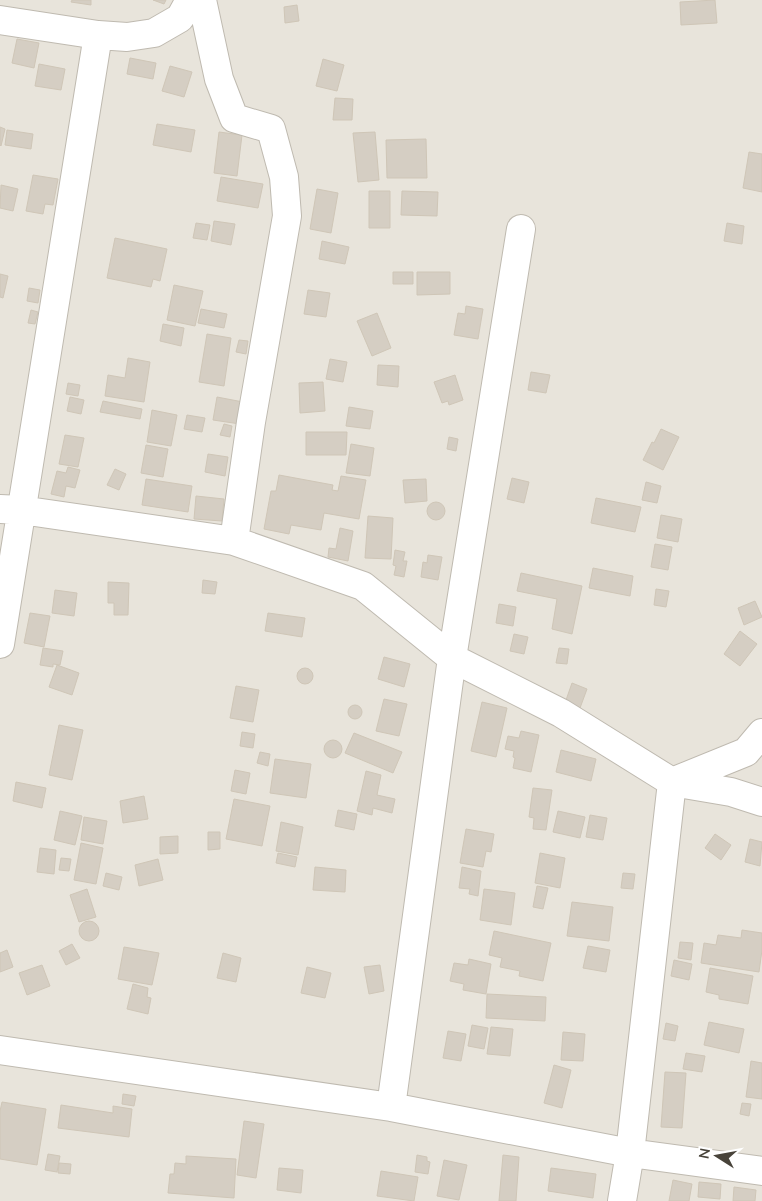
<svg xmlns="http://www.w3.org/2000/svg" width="762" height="1201" font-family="'Nunito Sans',sans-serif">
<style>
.residential{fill:#e8e4db}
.building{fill:#d5cec3;stroke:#cfc6b7}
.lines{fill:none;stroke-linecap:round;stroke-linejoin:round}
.street-casing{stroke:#bfbab0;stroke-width:30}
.street{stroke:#fff;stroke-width:28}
</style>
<rect width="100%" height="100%" fill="#f4f2ec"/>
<!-- residential -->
<path class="residential" d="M0 0H762V1201H0Z"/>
<!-- building -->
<path class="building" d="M72 0H91V5L71 2Z
M153 0H166L164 4Z
M715 0 717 23 681 25 680 2Z
M297 5 299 21 285 23 284 7Z
M17 39 39 43 34 68 12 63Z
M130 58 156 63 153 79 127 74Z
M323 59 344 65 337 91 316 86Z
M39 64 65 69 61 90 35 86Z
M170 66 192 72 184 97 162 91Z
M335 98 353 99 352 120H333Z
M157 124 195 130 191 152 153 145Z
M0 127 5 129 1 146 0 145Z
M7 130 33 134 31 149 5 145Z
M219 132 242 135 237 176 214 173Z
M375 132 379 180 358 182 353 133Z
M426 139 427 178H387L386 140Z
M749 152 762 154V192L743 188Z
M33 175 58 179 53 205 45 204 43 214 26 211Z
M221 177 263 184 258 208 217 201Z
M1 185 18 189 13 211 0 208Z
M317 189 338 193 331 233 310 229Z
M369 191H390V228H369Z
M402 191 438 192 437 216 401 215Z
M214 221 235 224 231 245 211 241Z
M196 223 210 225 207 240 193 238Z
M727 223 744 226 742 244 724 241Z
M115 238 167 249 160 281 153 279 151 287 107 278Z
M322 241 349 247 345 264 319 259Z
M393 272H413V284H393Z
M417 272H450V294L417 295Z
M0 274 8 276 3 298 0 297Z
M174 285 203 291 195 326 167 320Z
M29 288 40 290 38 303 27 301Z
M308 290 330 293 326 317 304 314Z
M466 306 483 309 478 339 454 335 458 313 465 314Z
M201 309 227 314 224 328 198 323Z
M31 310 38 312 35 324 28 323Z
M377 313 391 348 372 356 357 321Z
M163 324 184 328 181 346 160 341Z
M207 334 231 338 224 386 199 382Z
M239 340 248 341 246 354 236 352Z
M128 358 150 362 144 402 105 396 108 375 125 378Z
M330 359 347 362 343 382 326 379Z
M378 365 399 366 398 387 377 385Z
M531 372 550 375 546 393 528 390Z
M455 375 463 400 449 405 448 401 442 403 434 382Z
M323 382 325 411 300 413 299 383Z
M68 383 80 385 78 396 66 394Z
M70 397 84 400 81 414 67 411Z
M217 397 243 402 240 424 213 420Z
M103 401 142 409 140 419 100 412Z
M349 407 373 411 370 429 346 426Z
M152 410 177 415 171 446 147 442Z
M187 415 205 418 202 432 184 429Z
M224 424 232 426 230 437 220 435Z
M661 429 679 437 663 470 643 460 652 442 654 443Z
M306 432H347L346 455H306Z
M65 435 84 438 78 467 59 464Z
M449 437 458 439 456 451 447 449Z
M351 444 374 448 370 476 346 473Z
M146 445 168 449 163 477 141 473Z
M208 454 228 457 225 476 205 472Z
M68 467 80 470 75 488 66 486 64 497 51 494 57 471 66 473Z
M115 469 126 474 119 490 107 485Z
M279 475 333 485 332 490 338 491 341 476 366 480 359 519 324 513 321 530 291 525 289 534 264 529 271 491H276Z
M512 478 529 482 524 503 507 499Z
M146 479 192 486 188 512 142 505Z
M426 479 427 501 405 503 403 480Z
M646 482 661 486 657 503 642 500Z
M196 496 224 499 222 521 194 519Z
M596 498 641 507 635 532 591 523Z
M427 511a9 9 0 1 1 18 0a9 9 0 1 1-18 0Z
M661 515 682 519 678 542 657 538Z
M368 516 393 518 391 559 365 558Z
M340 528 353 531 348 561 328 557 329 548 336 549Z
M655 544 672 547 668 570 651 567Z
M395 550 405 552 403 561H407L404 577 394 575 396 566 393 565Z
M428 555 442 557 438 580 421 577 423 562 427 563Z
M593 568 633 576 630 596 589 588Z
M521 573 582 586 572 634 552 629 557 599 517 591Z
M203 580 217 582 215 594 202 593Z
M108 582 129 583 128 615H114V603H108Z
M656 589 669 591 666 607 654 605Z
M55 590 77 593 74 616 52 613Z
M755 601 762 617 744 625 738 608Z
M499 604 516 607 513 626 496 623Z
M30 613 50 616 44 647 24 643Z
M268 613 305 618 302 637 265 631Z
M740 631 757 644 740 666 724 654Z
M514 634 528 637 524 654 510 651Z
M43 648 63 651 60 665 53 664V667L40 665Z
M559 648 569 649 567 664 556 663Z
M384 657 410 664 404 687 378 679Z
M57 665 79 673 72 695 49 687Z
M297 676a8 8 0 1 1 16 0a8 8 0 1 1-16 0Z
M572 683 587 689 580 708 565 703Z
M236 686 259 690 253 722 230 718Z
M384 699 407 704 399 736 376 731Z
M482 702 507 708 496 757 471 751Z
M348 712a7 7 0 1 1 14 0a7 7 0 1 1-14 0Z
M59 725 83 730 72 780 49 775Z
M521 731 539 735 531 772 513 768 515 758 513 757 514 751 505 749 508 736 519 738Z
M242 732 255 734 253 748 240 746Z
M354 733 402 752 393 773 345 753Z
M324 749a9 9 0 1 1 18 0a9 9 0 1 1-18 0Z
M561 750 596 759 591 781 556 772Z
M260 752 270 754 268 766 257 763Z
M275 759 311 764 306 798 270 793Z
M235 770 250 773 246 794 231 791Z
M366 771 381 775 377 795 395 799 392 813 373 808 372 815 357 811Z
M16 782 46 788 42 808 13 801Z
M533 788 552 790 546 830 533 829 534 818 529 817Z
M144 796 148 819 123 823 120 801Z
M234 799 270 806 262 846 226 839Z
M338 810 357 814 354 830 335 826Z
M60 811 82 816 75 845 54 840Z
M558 811 585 817 580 838 553 832Z
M590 815 607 818 603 840 586 837Z
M84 817 107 821 103 844 81 840Z
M281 822 303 827 298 855 276 851Z
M466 829 494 834 491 852 486 851 483 867 460 863Z
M208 832H220V849L208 850Z
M715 834 731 845 721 860 705 848Z
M178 836V853L160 854V837Z
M750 839 762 842 760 866 745 862Z
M81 843 103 848 96 884 74 880Z
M40 848 56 850 54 874 37 872Z
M278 853 297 857 295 867 276 863Z
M540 853 565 858 560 888 535 883Z
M61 858 71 859 69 871 59 870Z
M158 859 163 880 139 886 135 865Z
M315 867 346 870 345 892 313 890Z
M462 867 481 871 478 896 469 894 470 889 459 888Z
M106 873 122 877 119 890 103 886Z
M623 873 635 874 633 889 621 888Z
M537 886 548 888 543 909 533 907Z
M87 889 96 917 79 922 70 895Z
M484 889 515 893 511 925 480 920Z
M572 902 613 907 609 941 567 936Z
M79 931a10 10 0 1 1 20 0a10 10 0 1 1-20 0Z
M742 930 762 933V950L759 972 701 963 704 943 716 945 718 935 741 938Z
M494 931 551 943 543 981 519 976 520 971 500 967 502 958 489 955Z
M680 942 693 943 691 960 678 958Z
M72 944 80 958 66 965 59 951Z
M588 946 610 950 606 972 583 968Z
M124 947 159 953 152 985 118 979Z
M7 950 13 967 0 972V953Z
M223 953 241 958 236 982 217 978Z
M469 959 491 964 486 994 463 990 464 984 450 981 454 963 468 965Z
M674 960 692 964 689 980 671 976Z
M42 965 50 986 27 995 19 973Z
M380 965 384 991 369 994 364 967Z
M307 967 331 973 325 998 301 993Z
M710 968 753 976 748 1004 719 999V995L706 992Z
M133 984 148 988 147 997 151 998 148 1014 127 1009Z
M487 994 546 997 545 1021 486 1018Z
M709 1022 744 1029 739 1053 704 1045Z
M666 1023 678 1026 675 1041 663 1039Z
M472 1025 488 1028 484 1049 468 1046Z
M491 1027 513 1029 510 1056 487 1054Z
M448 1031 466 1034 461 1061 443 1058Z
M563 1032 585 1034 583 1061 561 1060Z
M686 1053 705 1056 702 1072 683 1069Z
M751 1061 762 1063V1099L746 1097Z
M554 1065 571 1070 562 1108 544 1103Z
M665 1072 686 1073 682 1128 661 1127Z
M123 1094 136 1096 134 1106 122 1104Z
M2 1102 46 1109 37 1165 0 1159V1111Z
M742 1103 751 1104 749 1116 740 1114Z
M61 1105 113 1113V1106L132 1109 129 1137 58 1128Z
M244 1121 264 1124 256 1178 237 1175Z
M48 1154 60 1156 57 1172 45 1170Z
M417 1155 427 1157V1161L430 1162 428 1174 415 1172Z
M503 1155 519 1157 516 1201H499Z
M186 1156 236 1159 234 1198 168 1193 170 1174H174L175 1163 186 1164Z
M444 1160 467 1165 459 1200 437 1196Z
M59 1163 71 1164 70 1174 58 1173Z
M279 1168 303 1170 301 1193 277 1190Z
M551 1168 596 1174 593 1198 548 1191Z
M381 1171 418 1177 414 1201 377 1196Z
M673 1180 692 1184 689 1201H669Z
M699 1182 721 1184 720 1199 698 1197Z
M734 1187 756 1190 755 1201H733Z"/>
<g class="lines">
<defs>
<path id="street" d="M202 0 219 79 234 118 271 129 284 177 287 216 251 422 234 541
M0 20 98 35 127 37 154 33 180 18 190 0
M0 509 21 510 234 541 363 586 452 658 561 713 672 782 731 792 762 802
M0 644 98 35
M0 1050 391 1107 630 1153 762 1171
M391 1107 452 658 521 229
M622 1201 630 1153 672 782 746 752 762 733"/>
</defs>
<!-- street casing -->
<use href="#street" class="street-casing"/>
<!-- street -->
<use href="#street" class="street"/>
</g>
<!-- north arrow -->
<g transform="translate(717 1156) rotate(281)" stroke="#ffffff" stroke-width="4" paint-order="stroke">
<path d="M0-4L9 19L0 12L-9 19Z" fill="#48433a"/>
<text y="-8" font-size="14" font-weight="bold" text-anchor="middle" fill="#48433a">N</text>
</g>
</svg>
